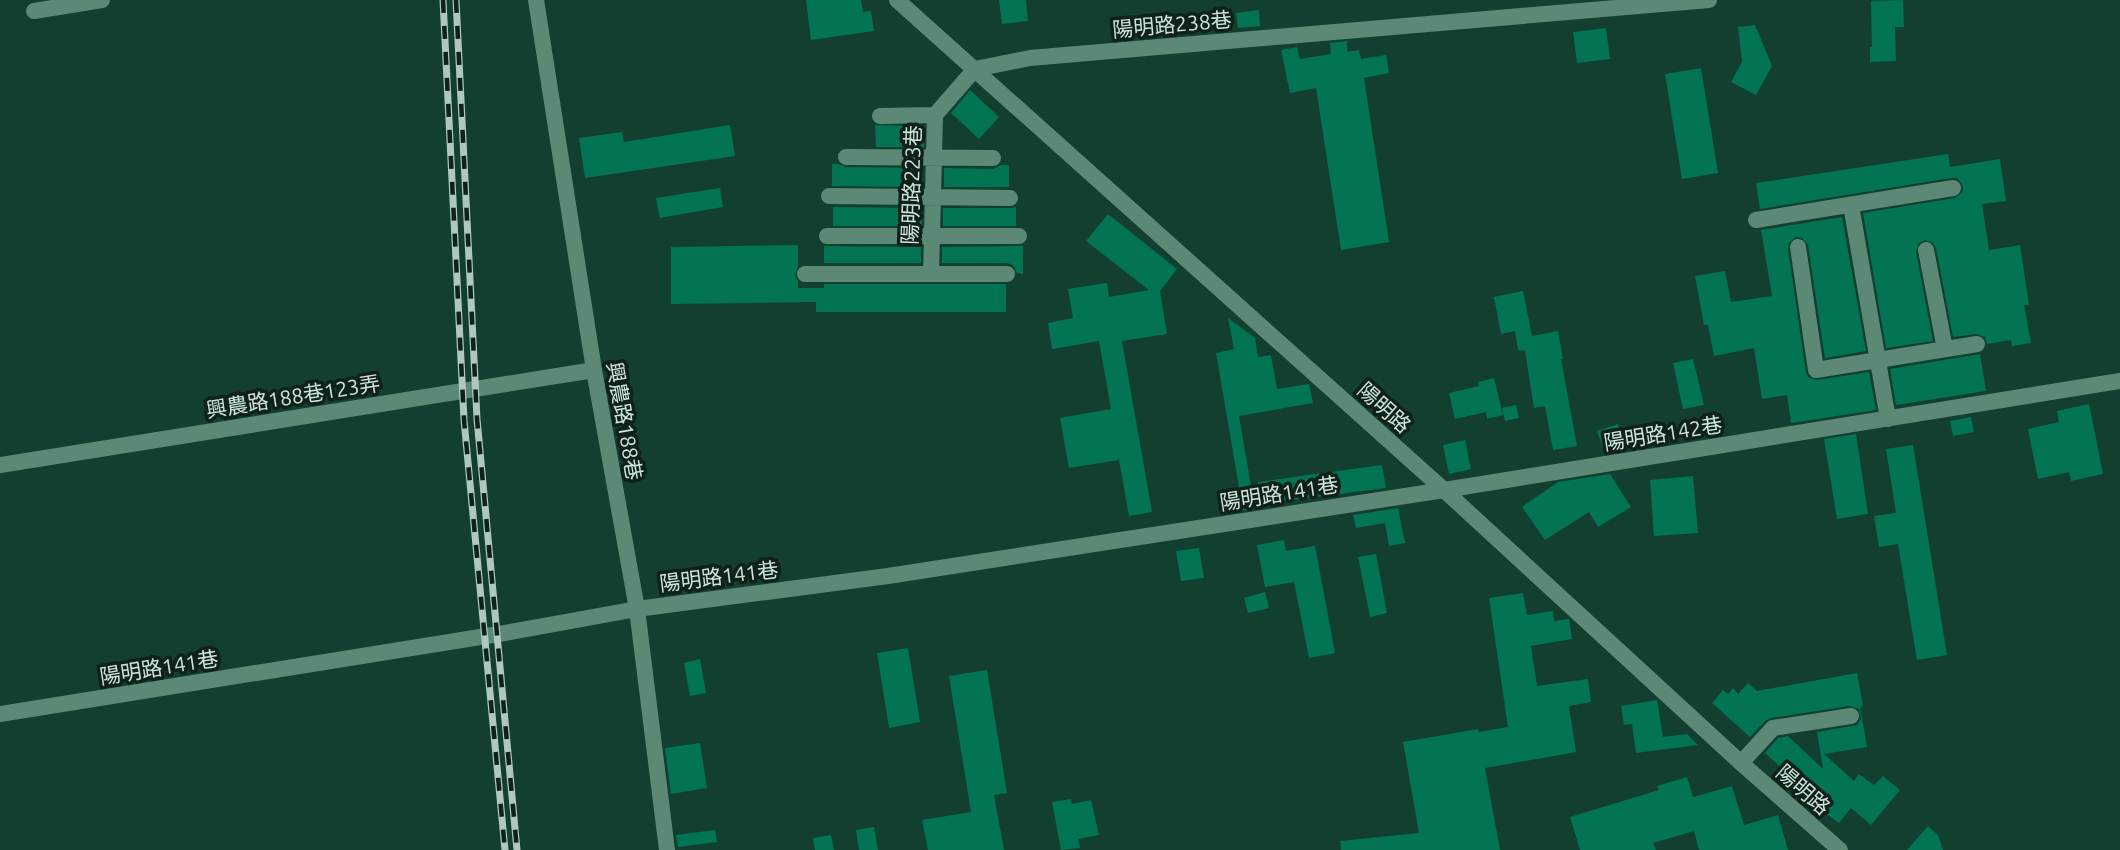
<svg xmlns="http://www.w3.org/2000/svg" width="2120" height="850" font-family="Ubuntu,'Noto Sans TC',sans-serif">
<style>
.building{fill:#027454}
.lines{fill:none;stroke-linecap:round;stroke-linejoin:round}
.minor{stroke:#5c8976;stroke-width:16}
.rail-casing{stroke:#aec8bd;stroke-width:7}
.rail{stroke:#0f211a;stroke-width:4.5;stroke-dasharray:13;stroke-linecap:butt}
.labels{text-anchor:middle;stroke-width:7;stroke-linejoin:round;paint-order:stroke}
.street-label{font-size:21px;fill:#cee4da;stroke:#0f211a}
</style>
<rect width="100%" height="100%" fill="#123f2f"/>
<!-- building -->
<path class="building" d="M806 0H861L863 12 871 11 874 31 811 40Z
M999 0H1026L1028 21 1002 24Z
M1903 0 1904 27H1895L1896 61 1870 62V47H1872L1871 1Z
M1259 10 1260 26 1238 28 1236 13Z
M1755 25 1772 66 1756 95 1731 82 1742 62 1738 27Z
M1606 28 1610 59 1577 63 1573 32Z
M1347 41V52L1359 50 1361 59 1386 55 1389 73 1364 78 1389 242 1341 250 1316 88 1290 93 1281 50 1297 47 1300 59 1331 54 1330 43Z
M1701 68 1718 173 1682 179 1665 74Z
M970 90 999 117 979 139 951 113Z
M730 125 735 156 585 178 579 138 622 132 624 142Z
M875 125 924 126V147H876Z
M1948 154 1950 167 2000 159 2006 201 1982 204 1989 250 2020 245 2029 305H2024L2031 343 2012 346 2011 340 1987 344 1985 337 1976 334 1953 337 1936 248 1933 243 1925 240 1919 243 1916 252 1933 341 1886 348 1863 213 1955 198 1963 191V186L1957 178H1951L1760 209 1756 183Z
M832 164H838L846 167 923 168V187L832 186Z
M1001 165H1009V187H944V168L993 169Z
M720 188 723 207 660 218 656 198Z
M833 207 922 208V226H833Z
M1016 207V226H943V208H1010Z
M1108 214 1177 269 1160 291 1167 334 1122 341 1152 512 1129 516 1119 460 1069 468 1060 418 1111 409 1099 341 1052 349 1048 323 1073 318 1068 289 1107 283 1109 297 1149 290 1086 241Z
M1842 217 1866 351 1825 358 1808 245 1802 238 1796 237 1789 243 1788 249 1806 372 1808 377 1817 380 1869 372 1876 410 1791 423 1787 395 1762 399 1754 348 1714 356 1708 325H1704L1695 276 1725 271 1731 302 1772 296 1761 230Z
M798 245V267L795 275 798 281V288H824V284H1006V312H816V302L671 304V247Z
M824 246 921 247V263H824Z
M1023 246V274L1017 273 1013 265 1007 263H942V247Z
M1523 291 1532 336 1558 331 1563 359H1561L1577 446 1553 450 1545 406 1534 408 1525 351 1518 350 1515 331 1501 334 1494 297Z
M1228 318 1255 338 1258 357 1271 355 1277 389 1309 384 1313 403 1239 416 1255 509 1243 510 1216 353 1234 349Z
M1980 354 1986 391 1896 405 1890 369Z
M1693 359 1704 405 1683 409 1673 363Z
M1494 378 1503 415 1487 419 1486 412 1455 419 1449 393 1479 386 1478 382Z
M2089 404 2103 474 2071 481 2069 472 2038 479 2028 429 2059 422 2057 411Z
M1516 405 1519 418 1505 421 1502 408Z
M1971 417 1974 432 1953 436 1950 421Z
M1618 424 1625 444 1604 451 1597 431Z
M1856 434 1868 514 1837 519 1824 439Z
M1465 440 1471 469 1449 474 1443 445Z
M1913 445 1947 655 1917 660 1898 544 1879 547 1874 516 1896 513 1886 449Z
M1382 465 1386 488 1261 504 1258 482Z
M1610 474 1631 507 1598 527 1589 512 1545 540 1522 507 1558 482Z
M1693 476 1698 533 1654 536 1650 480Z
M1398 508 1405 543 1389 546 1385 523 1356 528 1353 515Z
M1284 540 1286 551 1315 546 1335 653 1309 658 1294 582 1265 587 1257 545Z
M1199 548 1204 578 1181 581 1176 551Z
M1376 554 1387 613 1370 617 1358 557Z
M1265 592 1269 608 1248 613 1244 598Z
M1523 593 1527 615 1553 611 1554 621 1569 619 1572 639 1531 646 1537 686 1588 679 1591 702 1569 706 1576 752 1485 768 1500 850H1341L1340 841 1419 833 1403 742 1478 729 1479 732 1508 727 1489 598Z
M908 648 920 722 889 728 877 653Z
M700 659 706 693 690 696 684 663Z
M987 670 1007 793 994 795 1004 850H928L922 820 971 812 949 676Z
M1857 673 1863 706 1860 707 1867 747 1824 754 1854 781 1859 774 1874 785 1883 776 1900 790 1871 825 1851 808 1839 823 1824 812 1822 814 1802 797 1807 791 1765 753 1778 738 1788 736 1823 769 1817 732 1857 725 1861 719 1859 709 1849 706 1771 718 1765 721 1750 737 1712 703 1723 690 1728 694 1733 688 1738 694 1748 683 1757 691Z
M1657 700 1663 737 1687 734 1698 745 1636 753 1632 724 1624 725 1621 706Z
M700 743 707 788 671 794 665 748Z
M1687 777 1693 797 1732 786 1744 825 1778 815 1788 850H1699L1694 831 1653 843 1656 850H1580L1570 817 1659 790 1657 786Z
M1071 799 1072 804 1091 800 1099 835 1078 839 1080 848 1061 850 1052 802Z
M1928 826 1938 835 1943 850H1907Z
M874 827 878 850H859L856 830Z
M715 830 717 842 678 847 676 835Z
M831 835 834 850H815L813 838Z"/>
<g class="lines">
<!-- minor -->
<path class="minor" d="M536 0 594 370 637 609 667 850
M897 0 1444 490 1741 763 1840 850
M34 11 102 0
M880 116 935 115
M846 157 993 158
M829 196 1010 198
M1851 205 1888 419
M1756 220 1953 188
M827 236H1019
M1798 247 1816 370 1977 344
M1926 250 1945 349
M805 274H1007
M931 274 935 115 975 69 1030 58 1709 0
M0 465 594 370
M0 714 499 634 637 609 888 576 1444 490 2120 381
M1741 763 1773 728 1851 716"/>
<defs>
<path id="rail" d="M443 0 464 420 505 850
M456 0 477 419 517 850"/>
</defs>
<!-- rail casing -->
<use href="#rail" class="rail-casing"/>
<!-- rail -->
<use href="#rail" class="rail"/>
</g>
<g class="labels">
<!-- street labels -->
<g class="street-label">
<text transform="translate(1172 25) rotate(-5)" y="7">陽明路238巷</text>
<text transform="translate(912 185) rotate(-88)" y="7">陽明路223巷</text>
<text transform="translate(293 397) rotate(-9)" y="7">興農路188巷123弄</text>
<text transform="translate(1384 408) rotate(42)" y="7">陽明路</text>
<text transform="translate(624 421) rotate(80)" y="7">興農路188巷</text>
<text transform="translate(1663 434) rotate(-9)" y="7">陽明路142巷</text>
<text transform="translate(1279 494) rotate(-9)" y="7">陽明路141巷</text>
<text transform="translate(719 577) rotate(-7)" y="7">陽明路141巷</text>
<text transform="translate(159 668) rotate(-9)" y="7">陽明路141巷</text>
<text transform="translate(1803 790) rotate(41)" y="7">陽明路</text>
</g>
</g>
</svg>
